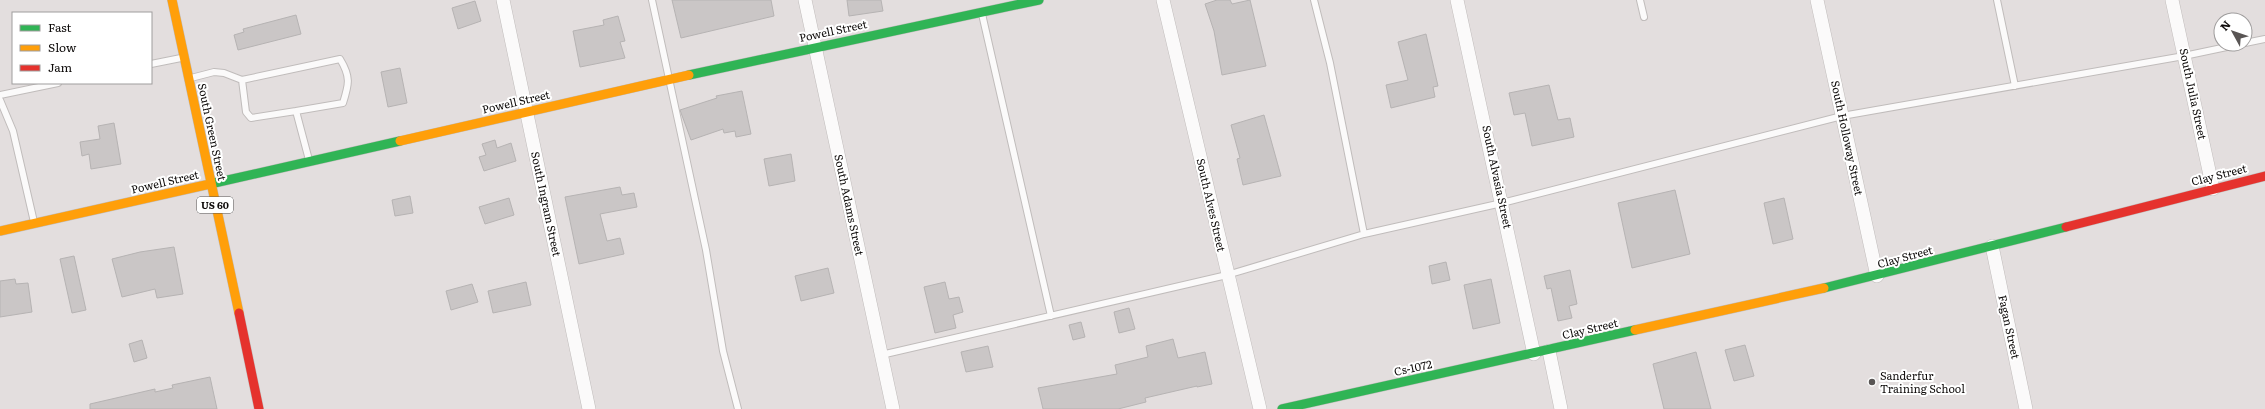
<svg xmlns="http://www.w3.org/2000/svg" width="2265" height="409" font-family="Literata,serif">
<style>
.building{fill:#cac6c6;stroke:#b6b3b3}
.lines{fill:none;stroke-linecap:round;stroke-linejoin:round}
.lane-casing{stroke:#c0bcbb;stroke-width:8}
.street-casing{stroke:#c0bcbb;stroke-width:14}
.fast-casing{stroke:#c0bcbb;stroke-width:10}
.slow-casing{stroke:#c0bcbb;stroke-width:10}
.jam-casing{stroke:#c0bcbb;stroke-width:10}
.lane{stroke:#fbfafa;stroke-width:6}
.street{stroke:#fbfafa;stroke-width:13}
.fast{stroke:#30b455;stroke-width:9}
.slow{stroke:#ff9f0a;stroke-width:9}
.jam{stroke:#e5322d;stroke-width:9}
.poi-dot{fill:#595554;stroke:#fff;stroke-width:1.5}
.labels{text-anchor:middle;stroke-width:4;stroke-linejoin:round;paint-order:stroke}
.shield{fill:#fff;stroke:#565454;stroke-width:1}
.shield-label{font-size:10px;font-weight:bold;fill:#0e0b0a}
.street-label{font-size:11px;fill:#0e0b0a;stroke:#fff}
.poi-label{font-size:11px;fill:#0e0b0a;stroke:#fff;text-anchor:start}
</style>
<rect width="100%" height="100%" fill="#e3dede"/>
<!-- building -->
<path class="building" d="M672 0H771L774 16 681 38Z
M847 0H881L883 11 849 16Z
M1217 0H1230L1232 4 1250 0 1266 66 1222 75 1214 31 1205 4Z
M475 1 481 21 458 29 452 8Z
M296 15 301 34 238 50 234 35 244 32 243 29Z
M618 16 625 41 620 42 625 58 580 67 573 31 604 25 603 20Z
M1426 34 1438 86 1433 87 1435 97 1391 108 1386 85 1408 80 1398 42Z
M400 68 407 103 388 107 381 72Z
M1549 85 1558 120 1570 118 1574 137 1532 146 1525 113 1514 115 1509 93Z
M742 91 751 134 736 137 735 131 724 133 723 129 691 140 680 110 717 98 716 96Z
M1264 115 1281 176 1243 185 1237 159 1240 158 1231 125Z
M114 123 121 164 91 169 89 154 82 156 80 142 100 139 98 126Z
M495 140 497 148 511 143 516 161 484 171 479 157 486 155 482 144Z
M791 154 795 181 769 186 764 159Z
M620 187 622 195 634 193 637 207 600 214 607 241 620 238 624 254 579 264 565 197Z
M1675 190 1690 254 1632 268 1618 203Z
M410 196 413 213 395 216 392 200Z
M509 198 514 215 485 224 479 207Z
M1784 198 1793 239 1773 244 1764 203Z
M174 247 183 294 157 298 155 289 122 297 112 259 140 252Z
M74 256 86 310 72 313 60 259Z
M1446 262 1450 280 1432 284 1429 266Z
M828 268 834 293 801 301 795 276Z
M1570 270 1577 304 1569 306 1572 318 1558 321 1551 288 1547 289 1544 276Z
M15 279 16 284 28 283 32 312 0 317V281Z
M1491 279 1500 323 1473 329 1464 285Z
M526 282 531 305 493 313 488 291Z
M945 282 949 299 959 297 963 312 953 315 956 328 935 333 924 287Z
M472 284 478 302 451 310 446 291Z
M1129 308 1135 329 1119 333 1114 312Z
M1081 322 1085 337 1073 340 1069 325Z
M1173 339 1178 358 1205 352 1212 384 1197 387V386L1145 398 1146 402 1118 409H1043L1038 388 1117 374 1115 365 1148 357 1146 346Z
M142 340 147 358 134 362 129 344Z
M1745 345 1754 376 1734 381 1725 350Z
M988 346 993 367 966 372 961 352Z
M1696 352 1711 409H1664L1653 364Z
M210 377 217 409H90V404L155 389V392L173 388 172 385Z"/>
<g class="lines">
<defs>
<path id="lane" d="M652 0 706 250 723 351 738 409
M1314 0 1330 63 1364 234
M1640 0 1644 17
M1997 0 2015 86
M982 14 1051 316
M2245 43 2265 39
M151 64 181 58
M191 78 214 72 224 73 242 80 340 59C351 77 349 84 343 103L296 111 309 160
M242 80 246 112 251 118 296 111
M0 95 58 83
M0 100 13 131 34 222
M881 355 1227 275 1364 234 1502 203 1842 116 2184 56 2241 44"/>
<path id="street" d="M503 0 589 409
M805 0 893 409
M1163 0 1260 409
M1457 0 1534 354
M1817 0 1877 276
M2172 0 2213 189
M1992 246 2026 409
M1549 351 1561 409"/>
<path id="fast" d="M689 75 1039 0
M210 184 400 141
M1824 288 2066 227
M1282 409 1635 330"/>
<path id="slow" d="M172 0 239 313
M400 141 689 75
M0 231 210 184
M1635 330 1824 288"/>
<path id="jam" d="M2066 227 2265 176
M239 313 259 409"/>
</defs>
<!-- lane casing -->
<use href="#lane" class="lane-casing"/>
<!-- street casing -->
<use href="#street" class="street-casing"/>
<!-- fast casing -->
<use href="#fast" class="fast-casing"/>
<!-- slow casing -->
<use href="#slow" class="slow-casing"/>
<!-- jam casing -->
<use href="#jam" class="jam-casing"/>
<!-- lane -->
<use href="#lane" class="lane"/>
<!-- street -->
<use href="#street" class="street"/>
<!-- fast -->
<use href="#fast" class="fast"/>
<!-- slow -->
<use href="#slow" class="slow"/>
<!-- jam -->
<use href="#jam" class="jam"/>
</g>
<!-- markers -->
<circle class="poi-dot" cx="1872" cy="382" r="4"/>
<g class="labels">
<!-- shield labels -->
<rect class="shield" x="197" y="197" width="36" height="16" rx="3"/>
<g class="shield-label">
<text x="215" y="209">US 60</text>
</g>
<!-- street labels -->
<g class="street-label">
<text transform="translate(833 31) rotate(-12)" y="4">Powell Street</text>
<text transform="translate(2193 94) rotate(78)" y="4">South Julia Street</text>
<text transform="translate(516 102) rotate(-13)" y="4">Powell Street</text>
<text transform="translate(212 132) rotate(78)" y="4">South Green Street</text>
<text transform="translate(1847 138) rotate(78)" y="4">South Holloway Street</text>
<text transform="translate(2219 175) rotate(-14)" y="4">Clay Street</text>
<text transform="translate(1497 177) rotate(78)" y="4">South Alvasia Street</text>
<text transform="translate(165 182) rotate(-13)" y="4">Powell Street</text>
<text transform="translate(546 204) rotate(78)" y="4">South Ingram Street</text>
<text transform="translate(849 205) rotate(78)" y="4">South Adams Street</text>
<text transform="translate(1211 205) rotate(77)" y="4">South Alves Street</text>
<text transform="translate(1905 257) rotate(-15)" y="4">Clay Street</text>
<text transform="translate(2009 327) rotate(78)" y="4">Fagan Street</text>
<text transform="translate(1590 329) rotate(-13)" y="4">Clay Street</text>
<text transform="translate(1413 368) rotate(-12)" y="4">Cs-1072</text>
</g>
<!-- poi labels -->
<g class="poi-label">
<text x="1880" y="380">Sanderfur<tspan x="1880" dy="13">Training School</tspan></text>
</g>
</g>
<!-- legend -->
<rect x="12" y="12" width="140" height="72" fill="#ffffff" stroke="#9f9d9d"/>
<rect x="20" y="25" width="20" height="6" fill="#30b455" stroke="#9f9d9d"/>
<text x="48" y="32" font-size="12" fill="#0e0b0a">Fast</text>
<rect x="20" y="45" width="20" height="6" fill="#ff9f0a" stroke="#9f9d9d"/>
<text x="48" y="52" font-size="12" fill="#0e0b0a">Slow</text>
<rect x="20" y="65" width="20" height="6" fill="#e5322d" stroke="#9f9d9d"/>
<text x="48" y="72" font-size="12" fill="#0e0b0a">Jam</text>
<!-- north arrow -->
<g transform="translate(2233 32) rotate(310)"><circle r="19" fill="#ffffff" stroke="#9f9d9d"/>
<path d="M0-3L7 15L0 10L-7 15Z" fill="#595554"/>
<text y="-6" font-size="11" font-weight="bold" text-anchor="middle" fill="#0e0b0a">N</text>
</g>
</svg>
